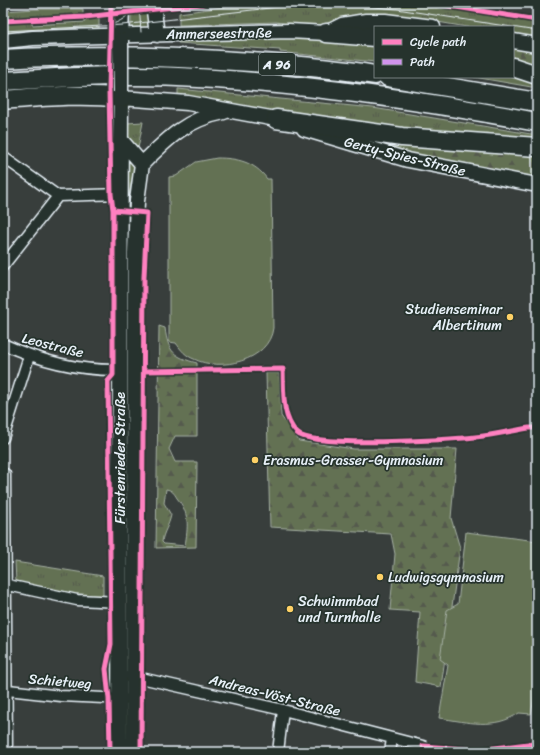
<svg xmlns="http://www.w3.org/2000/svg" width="540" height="755" font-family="Sriracha,sans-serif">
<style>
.grass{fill:url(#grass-tufts);stroke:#a6b1a5}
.forest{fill:url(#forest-firs);stroke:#a6b1a5;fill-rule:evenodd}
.pitch{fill:#647152;stroke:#a6b1a5}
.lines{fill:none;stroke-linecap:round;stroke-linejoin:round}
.street-casing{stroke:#e8f1f8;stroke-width:13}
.secondary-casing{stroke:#e8f1f8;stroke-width:17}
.highway-casing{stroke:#e8f1f8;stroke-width:21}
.street{stroke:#26332d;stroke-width:10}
.secondary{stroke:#26332d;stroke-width:14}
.highway{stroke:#26332d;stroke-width:18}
.tram{stroke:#e8f1f8;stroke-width:1}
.secondary-bridge-casing{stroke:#e8f1f8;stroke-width:17;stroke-linecap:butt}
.secondary-bridge{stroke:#26332d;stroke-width:14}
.quiet{stroke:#d193ec;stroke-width:4;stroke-dasharray:8 4;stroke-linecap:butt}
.cycleway-casing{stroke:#26332d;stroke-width:8}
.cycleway{stroke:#ff80c0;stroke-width:5}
.poi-dot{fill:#ffd166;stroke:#26332d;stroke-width:1.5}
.labels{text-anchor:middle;stroke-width:3.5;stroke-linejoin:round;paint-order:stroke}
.shield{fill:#26332d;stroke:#aeb8bb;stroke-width:1}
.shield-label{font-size:13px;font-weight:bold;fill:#e8f1f8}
.street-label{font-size:14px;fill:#e8f1f8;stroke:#26332d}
.poi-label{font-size:14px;fill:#e8f1f8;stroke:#26332d;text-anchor:start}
</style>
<defs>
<pattern id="grass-tufts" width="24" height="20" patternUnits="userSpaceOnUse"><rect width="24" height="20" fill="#647152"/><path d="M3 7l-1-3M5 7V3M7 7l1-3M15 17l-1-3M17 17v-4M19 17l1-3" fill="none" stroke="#545a4e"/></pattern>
<pattern id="forest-firs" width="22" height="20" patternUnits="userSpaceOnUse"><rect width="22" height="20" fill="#647152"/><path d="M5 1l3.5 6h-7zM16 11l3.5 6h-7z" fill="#545a4e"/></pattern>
</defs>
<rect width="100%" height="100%" fill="#383e3c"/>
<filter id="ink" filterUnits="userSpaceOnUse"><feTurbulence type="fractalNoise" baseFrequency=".025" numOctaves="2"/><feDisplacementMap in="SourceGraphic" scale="8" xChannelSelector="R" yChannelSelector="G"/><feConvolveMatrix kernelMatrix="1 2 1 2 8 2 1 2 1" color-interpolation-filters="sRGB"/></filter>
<g filter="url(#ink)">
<!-- grass -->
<path class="grass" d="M238 3H412L537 23V39L513 35V27H467L420 19 356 16 317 26 293 25 276 22 179 25V13L231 6V4Z
M36 9H83V14L3 18V11Z
M148 12 149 28 131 30V14Z
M99 19V28L45 30 44 32 3 35V24L32 22V25L85 22V20Z
M277 35 375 41V62L280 52V50L178 43V39Z
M513 73 537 80V88L474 77H513Z
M178 89 373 108 537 135V142L348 125 178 96Z
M143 122 130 190V227H126L127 123Z
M15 562 103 576V597H78L16 582Z"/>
<!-- forest -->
<path class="forest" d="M513 45 537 50V66L513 59Z
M351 137 444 150 537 155V179L442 162Z
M159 326 165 328C168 352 174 357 197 363V436H175L169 449 175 462H197L196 547 156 548ZM166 489C172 490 174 493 177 498 190 514 188 526 185 546L164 544 162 542C163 532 169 526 171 515L164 503Z
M266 373H279L281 416 299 441 354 449H457L451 518 460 548 441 687 415 682 420 612 390 610 395 554 391 534 270 527Z"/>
<!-- pitch -->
<path class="pitch" d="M217 158C237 158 255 162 267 179H271L273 328C269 361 220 372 194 359 186 356 181 350 176 343L169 342V177L176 176 196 162Z
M466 532 537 541V683L531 714 519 713C494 730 468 722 439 718L448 665 440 659 447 610 458 604Z"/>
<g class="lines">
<defs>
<path id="street" d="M3 157 58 196
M58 196 121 194
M3 266 58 196
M3 344C40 361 80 371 121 370
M3 438 29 356
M3 473 5 474 7 752
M3 584 77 600 120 602
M127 677 141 678 283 710 423 746
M8 690 61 696 125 699
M278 752 283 710
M390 752 392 739"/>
<path id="secondary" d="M153 3 157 35
M121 40 122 3
M3 41 33 38 171 34 289 31 326 33 342 25 366 21H385L433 27
M513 41 537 45
M121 98 188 103 276 119 285 122
M304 129 408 160 537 185
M121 140 142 164 137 201 135 253 133 752
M142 164C168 138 187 119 224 112
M119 752 121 92"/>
<path id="highway" d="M326 33 375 37
M3 59C86 54 168 56 251 62 293 65 334 68 375 75
M513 67 537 75
M388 77 537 102
M3 81C61 77 120 74 178 77 298 82 419 100 537 122
M3 100C42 97 82 93 121 98
M276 119 402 137 537 147"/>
</defs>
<!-- street casing -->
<use href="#street" class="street-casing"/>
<!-- secondary casing -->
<use href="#secondary" class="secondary-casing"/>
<!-- highway casing -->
<use href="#highway" class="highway-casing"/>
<!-- street -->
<use href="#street" class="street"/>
<!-- secondary -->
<use href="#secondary" class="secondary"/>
<!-- highway -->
<use href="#highway" class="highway"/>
<!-- tram -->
<path class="tram" d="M139 3 141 32
M328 3 397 9 537 31
M107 21 121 14 129 3
M113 24C124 20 131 14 136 3
M3 31 122 25 313 3"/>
<defs>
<path id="secondary-bridge" d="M121 40V92"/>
</defs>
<!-- secondary-bridge casing -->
<use href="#secondary-bridge" class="secondary-bridge-casing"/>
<!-- secondary-bridge -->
<use href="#secondary-bridge" class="secondary-bridge"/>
<!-- quiet -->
<path class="quiet" d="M3 689 8 690"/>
<defs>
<path id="cycleway" d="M431 3 537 20
M3 21 85 17 210 3
M113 210 147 213 144 277 141 752
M144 371 283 369C284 390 281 417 297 433 311 448 449 440 475 437 493 435 511 431 529 428H537
M423 746 478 750 528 744 537 745
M110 752 109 699 106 669 111 644 108 381 113 375V210L111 194 109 90 111 3"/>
</defs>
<!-- cycleway casing -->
<use href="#cycleway" class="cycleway-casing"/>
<!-- cycleway -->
<use href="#cycleway" class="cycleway"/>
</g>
</g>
<!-- markers -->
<g class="poi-dot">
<circle cx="510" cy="317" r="4"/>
<circle cx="255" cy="460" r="4"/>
<circle cx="380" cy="577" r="4"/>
<circle cx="290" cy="609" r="4"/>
</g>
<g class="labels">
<!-- shield labels -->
<rect class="shield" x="259" y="53" width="36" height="22" rx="3"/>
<g class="shield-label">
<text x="277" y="69">A 96</text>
</g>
<!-- street labels -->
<g class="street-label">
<text transform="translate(219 33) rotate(-1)" y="5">Ammerseestraße</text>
<text transform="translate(405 156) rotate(14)" y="5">Gerty-Spies-Straße</text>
<text transform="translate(53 345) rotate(14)" y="5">Leostraße</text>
<text transform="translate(120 458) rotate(-90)" y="5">Fürstenrieder Straße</text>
<text transform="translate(60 681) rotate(5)" y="5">Schietweg</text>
<text transform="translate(275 695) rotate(14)" y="5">Andreas-Vöst-Straße</text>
</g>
<!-- poi labels -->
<g class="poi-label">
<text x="502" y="314" text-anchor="end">Studienseminar<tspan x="502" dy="16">Albertinum</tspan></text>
<text x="263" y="465">Erasmus-Grasser-Gymnasium</text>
<text x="388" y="582">Ludwigsgymnasium</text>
<text x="298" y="606">Schwimmbad<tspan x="298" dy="16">und Turnhalle</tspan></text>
</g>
</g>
<!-- margin -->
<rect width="540" height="755" fill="none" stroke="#26332d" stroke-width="16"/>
<rect x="8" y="8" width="524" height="739" fill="none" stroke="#e8f1f8" stroke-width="1.5" filter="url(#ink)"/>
<!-- legend -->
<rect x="374" y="26" width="140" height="52" fill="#26332d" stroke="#747f7e"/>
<rect x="382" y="39" width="20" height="6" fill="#ff80c0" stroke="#747f7e"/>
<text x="410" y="46" font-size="12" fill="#e8f1f8">Cycle path</text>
<rect x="382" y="59" width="20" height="6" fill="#d193ec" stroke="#747f7e"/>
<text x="410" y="66" font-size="12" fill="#e8f1f8">Path</text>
</svg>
